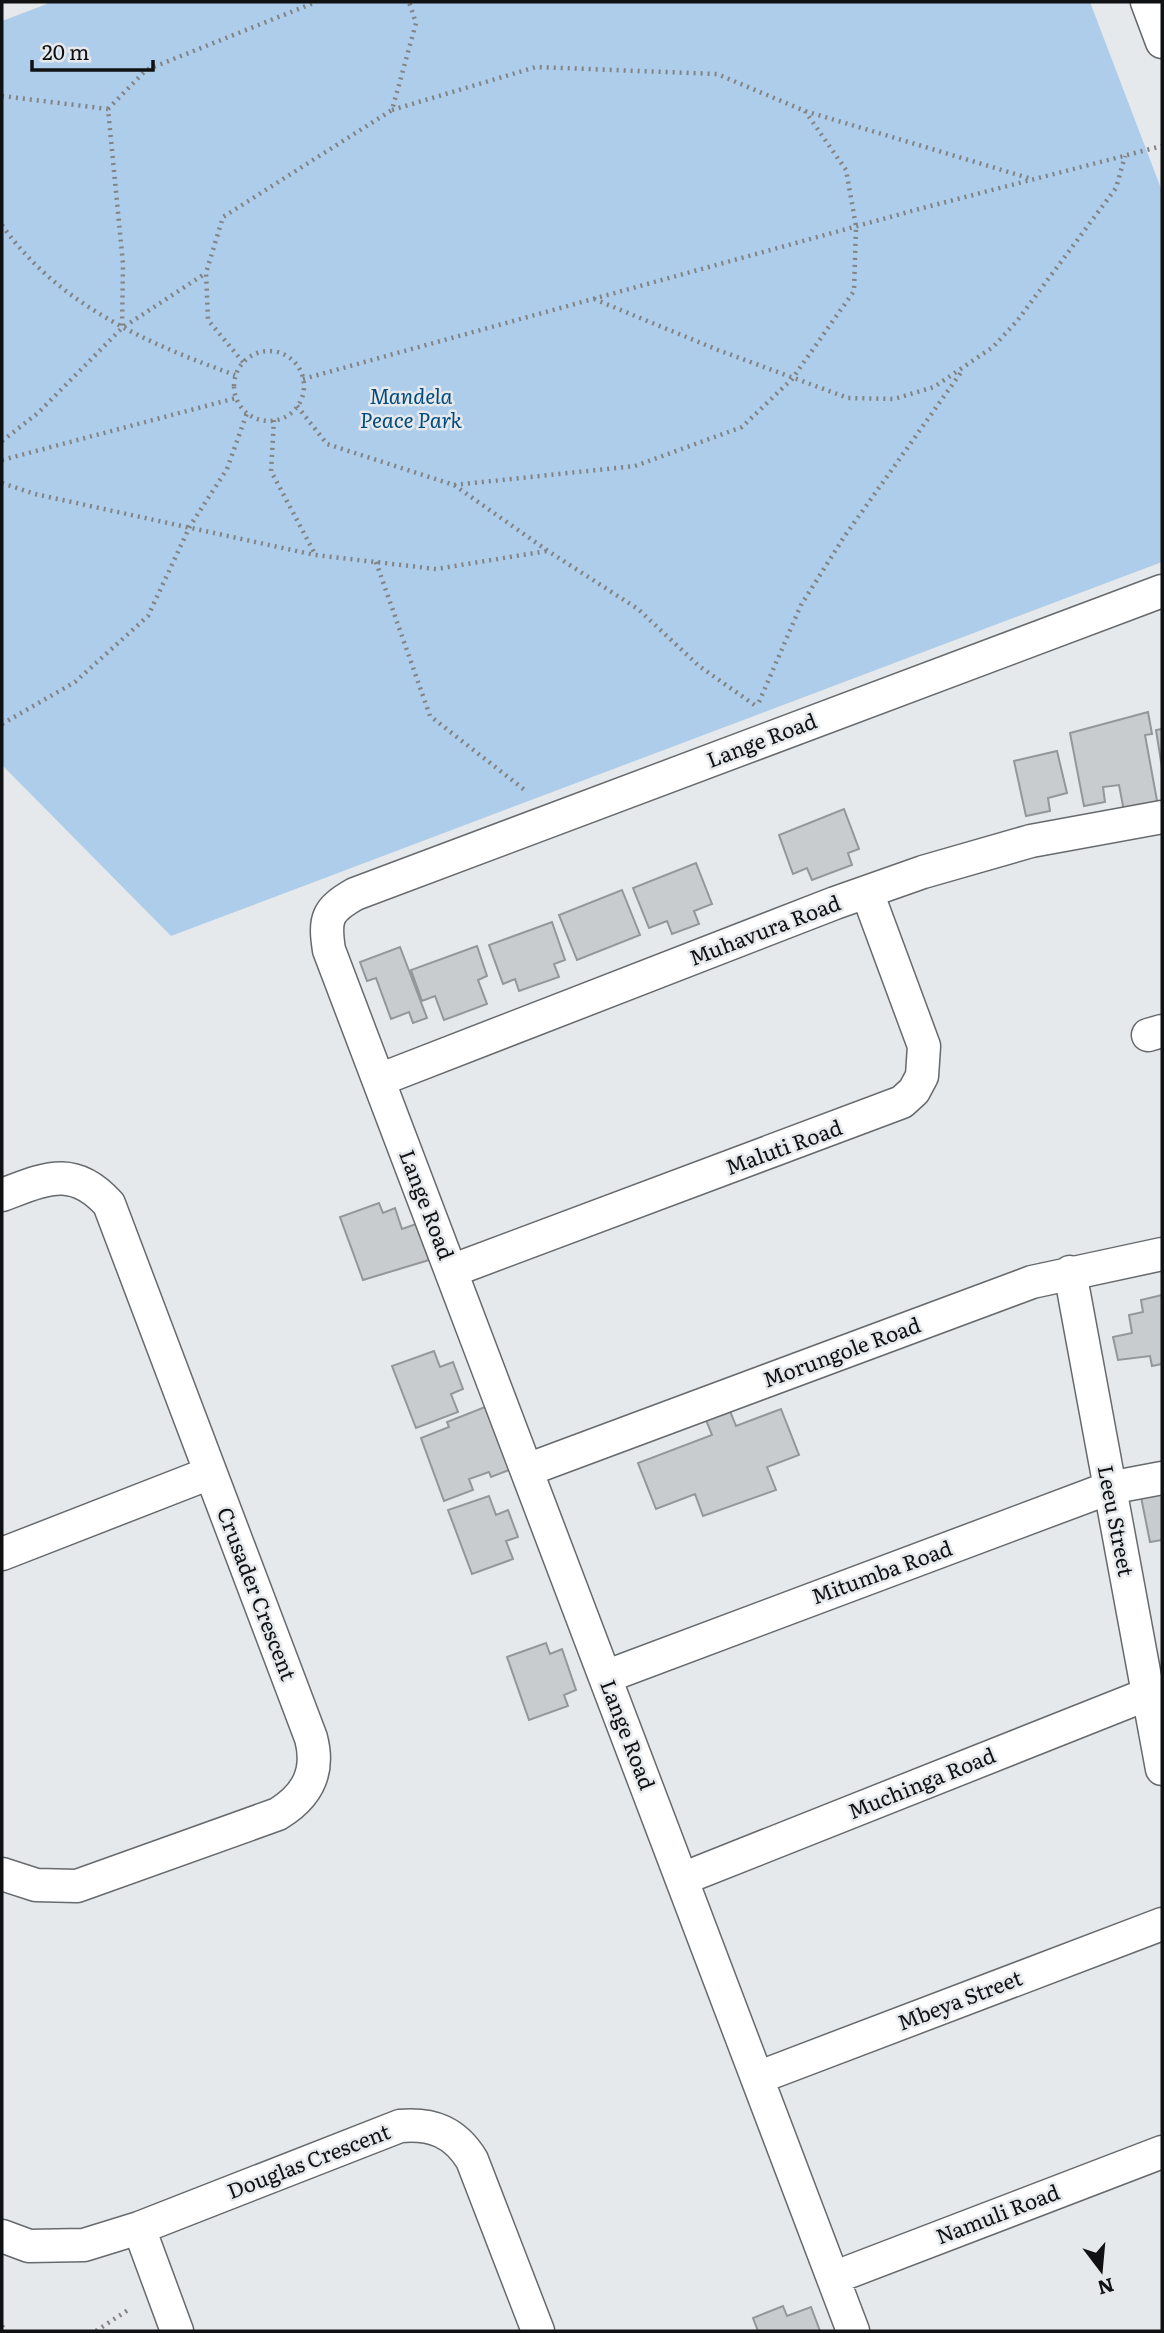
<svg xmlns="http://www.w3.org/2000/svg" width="1164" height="2333" font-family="Literata,serif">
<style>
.green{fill:#aecdea}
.building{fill:#c9ccce;stroke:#949799;stroke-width:2}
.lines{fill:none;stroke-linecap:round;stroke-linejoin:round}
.minor-casing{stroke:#676a6c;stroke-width:35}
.path{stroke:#818384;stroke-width:4.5;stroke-dasharray:2 5;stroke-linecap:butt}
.minor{stroke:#fff;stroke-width:32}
.labels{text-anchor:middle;stroke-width:5;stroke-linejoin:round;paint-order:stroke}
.park-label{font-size:21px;font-style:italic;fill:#004a7f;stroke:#e6e9eb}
.street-label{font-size:21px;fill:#101112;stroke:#e6e9eb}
</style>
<rect width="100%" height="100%" fill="#e6e9eb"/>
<!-- green -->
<path class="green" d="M52 2H1090L1162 191V562L171 936 2 765V21Z"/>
<!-- building -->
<path class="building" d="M1148 712 1152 734 1145 735 1158 806 1124 811 1119 785 1103 787 1105 802 1084 806 1070 733Z
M1162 729V768L1156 730Z
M1057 751 1067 793 1048 798 1050 811 1026 816 1014 761Z
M844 809 859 849 848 853 852 865 812 880 807 868 793 874 779 835Z
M696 863 712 904 694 911 699 924 672 934 667 921 649 928 633 888Z
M622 890 640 935 577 960 559 915Z
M552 922 565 960 554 964 559 977 519 991 515 979 503 984 489 945Z
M477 946 487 976 478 980 487 1004 444 1020 435 996 422 1001 411 970Z
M400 947 427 1018 413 1023 409 1012 391 1019 376 978 367 981 360 962Z
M379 1203 383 1213 395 1208 402 1229 416 1224 429 1260 363 1280 340 1217Z
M1162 1295V1364L1152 1366 1150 1356 1118 1360 1113 1337 1132 1333 1129 1315 1143 1312 1141 1300Z
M434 1351 440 1367 453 1362 463 1389 451 1394 458 1412 416 1428 392 1366Z
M485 1407 509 1470 491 1477 489 1472 469 1479 473 1490 444 1501 421 1438 449 1427 447 1422Z
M781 1409 799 1455 767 1467 776 1490 703 1516 695 1494 656 1509 638 1463 712 1435 706 1420 730 1411 736 1426Z
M1162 1487V1540L1150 1542 1140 1492Z
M489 1496 496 1515 508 1510 518 1537 506 1541 513 1559 472 1574 448 1510Z
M546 1643 550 1654 562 1649 576 1690 564 1695 568 1706 529 1720 507 1657Z
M783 2306 787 2316 811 2307 820 2331H758L753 2318Z"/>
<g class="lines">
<defs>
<path id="minor" d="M1147 2 1162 42
M1148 1035 1162 1031
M379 1080 835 903 923 872 1031 841 1162 817
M2 1195C45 1179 73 1164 109 1204L311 1738C320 1772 307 1796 278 1814L77 1886 36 1885 2 1874
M451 1271 902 1102 914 1091 922 1076 924 1046 867 892
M1070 1272 1162 1769
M527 1470 1032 1282 1162 1254
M2 1554 210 1473
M605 1677 1109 1488 1162 1478
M682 1879 1148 1694 1162 1692
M757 2078 1162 1924
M139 2228 177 2331
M2 2236 29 2246 84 2245 139 2228 400 2126C432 2123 455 2132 472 2160L538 2331
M833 2278 1162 2152
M853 2331 329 950C324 918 327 910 355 894L1162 591"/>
</defs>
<!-- minor casing -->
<use href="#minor" class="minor-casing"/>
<!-- path -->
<path class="path" d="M2 96 108 109 123 264 122 328
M108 109 146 70 316 2
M392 110 536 67 717 74 805 111 1032 179
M2 225C57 304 148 344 235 375
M594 299 718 350 848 398 894 399 934 387 993 347 1017 321 1116 188 1125 156
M234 386a35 35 0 1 1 70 0a35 35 0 1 1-70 0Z
M243 362 208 320 206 273 223 217 392 110 416 23 409 2
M303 379 919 209 1162 146
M297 406 327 444 454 485 548 551 638 609 699 666 756 706
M274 420 271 471 315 554
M2 441 38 413 122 328 206 273
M2 460 236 398
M2 483 35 494 315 555 436 569 547 551
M454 485 635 466 742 427 792 379 854 291 856 226 846 170 805 111
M376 562 430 716 526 791
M759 702 801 605 844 537 962 371
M2 724 75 682 148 616 190 526 227 469 247 413
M2 2326 5 2331
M96 2331 131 2308"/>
<!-- minor -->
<use href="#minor" class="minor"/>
</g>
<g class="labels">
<!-- park labels -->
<g class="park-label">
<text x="411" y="404">Mandela<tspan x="411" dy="24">Peace Park</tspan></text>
</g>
<!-- street labels -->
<g class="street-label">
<text transform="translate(762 741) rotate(-21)" y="7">Lange Road</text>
<text transform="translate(765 931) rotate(-21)" y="7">Muhavura Road</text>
<text transform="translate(784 1148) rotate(-20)" y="7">Maluti Road</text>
<text transform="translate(426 1205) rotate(69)" y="7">Lange Road</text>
<text transform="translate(842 1353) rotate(-20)" y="7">Morungole Road</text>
<text transform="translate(1115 1521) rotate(79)" y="7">Leeu Street</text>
<text transform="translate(882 1573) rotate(-20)" y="7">Mitumba Road</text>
<text transform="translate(256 1594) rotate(69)" y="7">Crusader Crescent</text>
<text transform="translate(627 1735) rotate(69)" y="7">Lange Road</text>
<text transform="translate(922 1784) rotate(-22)" y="7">Muchinga Road</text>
<text transform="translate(960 2001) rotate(-21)" y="7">Mbeya Street</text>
<text transform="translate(309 2162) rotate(-21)" y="7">Douglas Crescent</text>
<text transform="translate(998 2215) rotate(-21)" y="7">Namuli Road</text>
</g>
</g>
<!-- border -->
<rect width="1164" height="2333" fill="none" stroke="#101112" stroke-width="7"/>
<!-- north arrow -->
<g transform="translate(1101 2270) rotate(164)" stroke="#e6e9eb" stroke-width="5" paint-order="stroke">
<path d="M0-5L12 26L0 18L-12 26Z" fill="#101112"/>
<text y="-10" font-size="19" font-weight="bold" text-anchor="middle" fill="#101112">N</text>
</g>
<!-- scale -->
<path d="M32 60v10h121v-10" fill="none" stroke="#101112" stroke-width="3.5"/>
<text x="42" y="60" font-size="21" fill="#101112" stroke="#e6e9eb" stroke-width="5" paint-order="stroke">20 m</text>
</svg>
